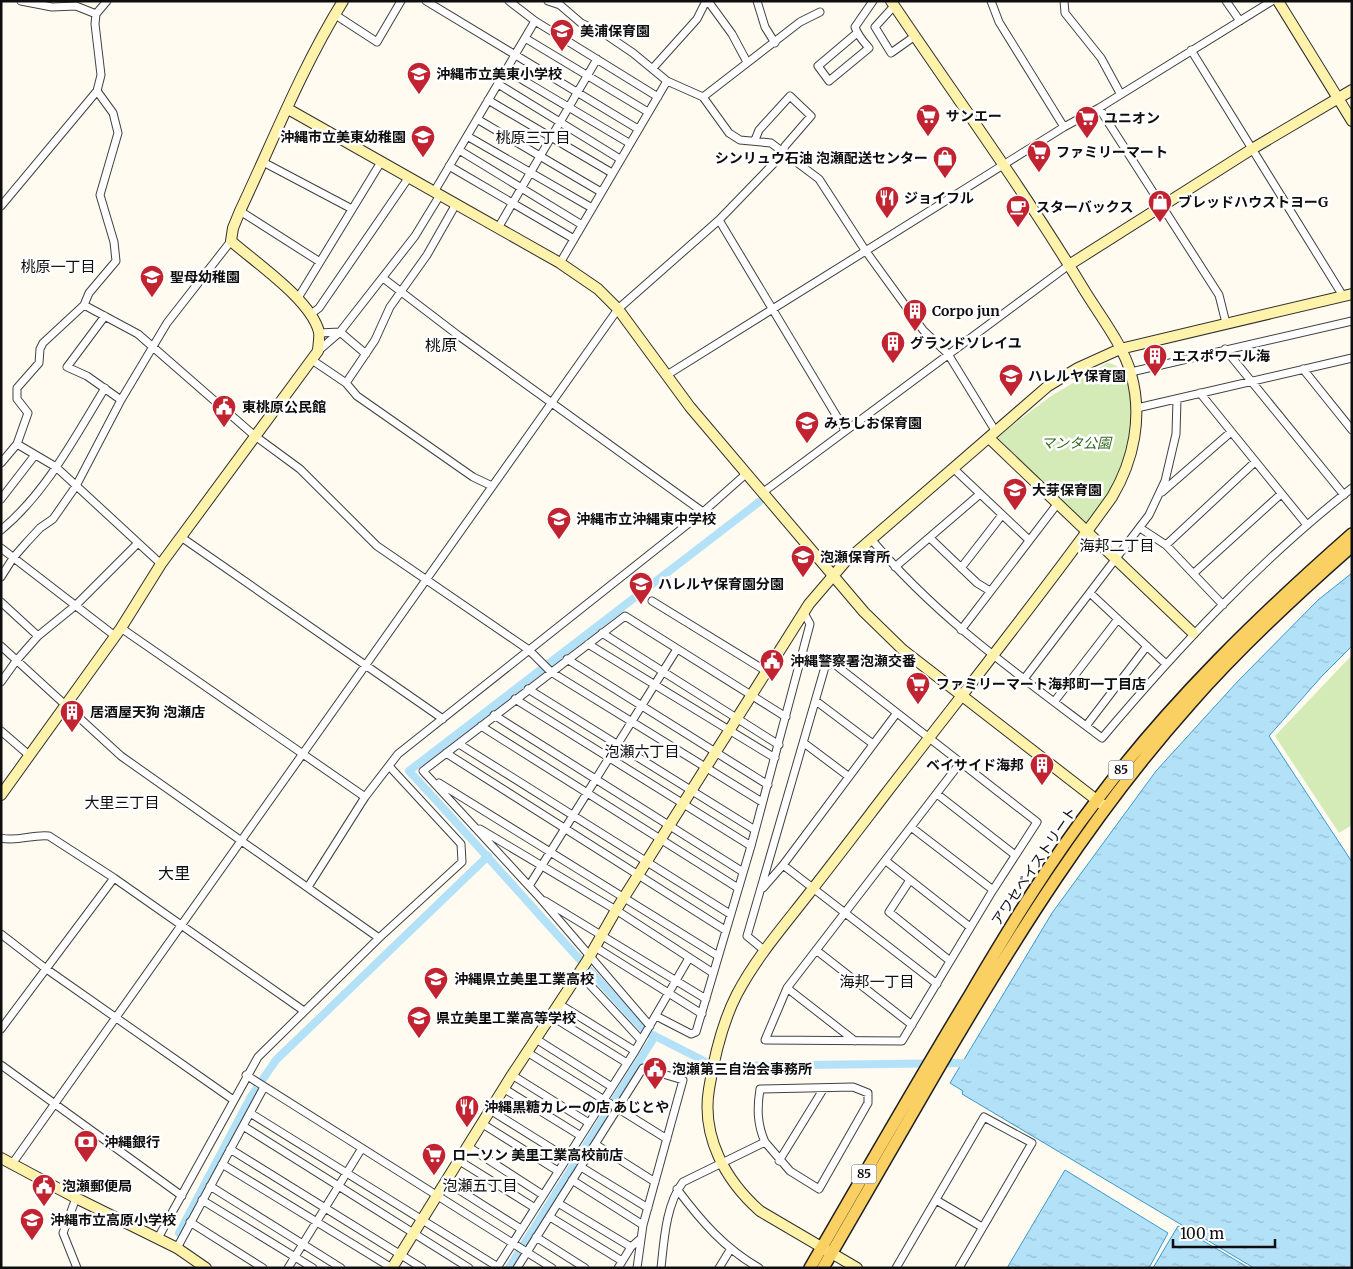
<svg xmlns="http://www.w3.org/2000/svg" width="1353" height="1269" font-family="Merriweather,'Noto Sans JP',serif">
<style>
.park{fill:#d4ebb8}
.water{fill:url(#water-ripples);stroke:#389ad0}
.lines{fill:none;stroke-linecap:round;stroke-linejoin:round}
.canal{stroke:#b3e1f8;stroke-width:8}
.street-casing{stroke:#414141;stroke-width:9}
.secondary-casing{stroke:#303030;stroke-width:12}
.primary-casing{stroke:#1f1f1f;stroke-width:14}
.street{stroke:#fff;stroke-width:7}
.secondary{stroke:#fff2ab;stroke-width:10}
.primary{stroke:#fbd063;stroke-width:11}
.labels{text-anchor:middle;stroke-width:5;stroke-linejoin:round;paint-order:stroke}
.shield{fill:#fff;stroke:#565656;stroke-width:1}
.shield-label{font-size:12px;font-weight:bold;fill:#0e0e0e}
.poi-label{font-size:14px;font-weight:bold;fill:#0e0e0e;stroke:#fff;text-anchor:start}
.park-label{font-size:14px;font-style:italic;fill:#2f681d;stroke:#fff}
.street-label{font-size:14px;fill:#0e0e0e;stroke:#fff}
.neighbourhood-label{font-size:15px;fill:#0e0e0e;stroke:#fff}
.quarter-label{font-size:16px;fill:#0e0e0e;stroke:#fff}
</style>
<defs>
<pattern id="water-ripples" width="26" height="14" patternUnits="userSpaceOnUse" patternTransform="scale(1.25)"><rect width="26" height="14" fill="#b3e1f8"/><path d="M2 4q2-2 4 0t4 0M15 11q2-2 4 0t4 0" fill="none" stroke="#99c0d3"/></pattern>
</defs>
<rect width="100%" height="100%" fill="#fffbf0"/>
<!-- park -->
<path class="park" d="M1107 363C1146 367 1132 455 1120 479 1112 496 1097 512 1084 525L997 437 1051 396Z
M1352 655V825L1339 833 1275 736Z"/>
<!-- water -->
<path class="water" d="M1352 573V646L1322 676 1269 736 1352 862V1268H1254L962 1094 963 1091 950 1083 1052 913 1156 771 1238 681 1318 600Z
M1065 1170 1168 1233 1149 1268H1007Z
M1178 1226 1249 1268H1153Z"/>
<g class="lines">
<!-- canal -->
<path class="canal" d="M759 502 409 771C489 857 566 946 646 1032L655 1036 714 1066 967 1063
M179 1233 250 1098 276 1060 488 856
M509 1268 655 1036"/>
<defs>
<path id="street" d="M21 1 52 7 76 6 96 14
M426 1 638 129
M509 1 535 21 658 97
M548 1 560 5 581 23 605 34 633 53 667 81 703 97 729 133 740 140 771 143 819 179 865 250 923 330 948 354 996 432
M708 1 732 34 747 62
M757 1 765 27 775 43
M991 1 999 22 1064 127
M1064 1 1065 13 1101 58 1120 93
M1226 1 1240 21
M894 6 875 27 891 53 915 36
M334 14 377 42 401 1
M857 33 818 66 829 81 869 48C863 41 858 36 855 27L873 1
M525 38 648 112
M1191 50 1343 296
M653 68 697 19 706 1
M506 70 629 143
M498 84 620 159
M703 97 800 22 820 12
M488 100 612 173
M1099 108 1219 295 1226 323
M477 119 601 192
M467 136 592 208
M459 150 582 225
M263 162 352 209
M449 166 574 239
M434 192 535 21
M1 206 97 91 101 75 95 24 96 14 107 1
M240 211 320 262
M719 220 845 430
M498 228 597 59
M560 263 667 81
M383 278 459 336 703 512
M298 298 381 162
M84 305 138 334 255 436 300 469 377 546 529 650 551 672 762 802
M311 314 319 308 409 177
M105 316 67 367 87 376 121 400
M319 333 340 332 415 236 440 195
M1225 349 1344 495
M318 351 340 332 366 354
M312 360 346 383 357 396 473 477 492 486
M1303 369 1352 430
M1131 372 1352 321
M667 375 1064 127 1099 108 1272 1
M346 383 375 340 390 307 427 255 456 204
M1200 393 1307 525
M1137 408 1352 358
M17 444 56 467 161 564
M1 463 17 444 28 413 17 399V388L39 363 40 349 43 343 84 305 89 293 116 261 114 242 100 195 118 133 113 113 97 91
M953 468 1029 540
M1162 492 1231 432
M762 493 1069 265
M1 499 35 455
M1140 528 1166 545 1223 605
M1 530C46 493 75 437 105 388
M181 537 443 719
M930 538 977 583 990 591
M871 539C937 618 1020 676 1102 738 1178 648 1259 561 1352 488
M1166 545 1255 462
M1 548 115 636
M895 567 980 494
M961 568 1002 515
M1194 573 1281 494
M1 577 13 558 27 542 40 528 53 519 76 486 121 400 167 323 231 241
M1090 593 1166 664
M652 601 766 671
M1 602 38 636
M121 628 365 797
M961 630 1058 503
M602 633 779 745
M588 644 775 758
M1 646 121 756 379 938
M567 659 768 785
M1024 679 1149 515 1165 481 1176 434 1177 399
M1 682 16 661 38 636 76 605 138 543
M528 689 755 830
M515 699 751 846
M816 701 873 744
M1054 702 1118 619
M494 715 743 872
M481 726 738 888
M1086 726 1147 646
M1 731 30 756
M804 743 848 776
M459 744 730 914
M446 753 725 930
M439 783 718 956
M937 794 1015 855
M911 827 993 890
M480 829 616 910 713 973
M1 838C17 842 33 834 49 836L114 878 304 1011
M886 861 970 927
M783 865 937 984
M910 880 889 912 950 961
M529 886 677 649
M308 887 365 797 398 754 703 512 747 473
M763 888 783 865 896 714
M545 901 706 999
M1 934 45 968 232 1099
M595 947 702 1014
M764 950 747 936 825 667 833 663 1037 822 993 890 902 1041 765 1040 787 988 960 763
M816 950 912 1025
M579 973 641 1040
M787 988 855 1041
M559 1004 635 1051
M551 1016 627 1063
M656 1016 691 1034 696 1032 751 846 810 624 804 613
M650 1026 540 898 423 771 625 616 786 717
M1 1029 114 878
M536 1039 612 1087
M527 1052 667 1139
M1 1065 182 1196
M246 1075 552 1268
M512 1075 589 1123
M503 1088 581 1136
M490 1110 567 1158
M250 1113 498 1267
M481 1123 558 1171
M243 1126 469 1268
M595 1144 655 1182
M467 1146 543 1195
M230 1149 422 1268
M458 1160 535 1208
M779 1161 824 1088
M12 1164 618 309 719 220 780 157 785 146 811 116 790 96 759 130 755 140
M222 1164 392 1268
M581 1167 648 1208
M572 1180 643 1225
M445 1181 521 1229
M210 1186 341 1268
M677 1189C701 1221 724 1248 759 1268
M76 1198 63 1233 77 1268
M202 1200 313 1268
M936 1200 982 1227
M558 1203 631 1247
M550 1217 622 1261
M190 1222 263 1268
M536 1237 585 1268
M158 1238 258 1057 379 938 462 862 461 844 389 766
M177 1248 264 1087
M288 1268 362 1148
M497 1268 635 1051 689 958
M517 1268 643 1068 683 1080 643 1225 637 1268
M618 1268 631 1247 640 1239
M661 1268C664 1240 666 1204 683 1182L765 1142C757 1124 757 1108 760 1089L853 1087 868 1093V1103L819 1189 790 1171 765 1142
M719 1268 730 1250
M896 1268 984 1117 1032 1143 959 1268"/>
<path id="secondary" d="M1278 1 1352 121
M288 109 560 263 598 289 618 309 690 407 864 612 903 650 1103 805
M1069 265 1252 149 1352 90
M989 438 1193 633
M1 795 121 628 161 564 318 351C318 346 320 338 319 332 311 300 256 263 231 241L233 228 240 211C273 141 302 67 343 1
M1 1158 76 1198 177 1248 206 1268
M392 1268 512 1075 587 961 616 910 809 604 845 562 1048 386 1078 368 1120 349 1352 294
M857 1268 760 1211C726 1181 701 1137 709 1089 714 1058 722 1023 737 994 756 958 782 928 807 896 833 863 858 830 884 796 960 697 1039 599 1112 497 1134 460 1143 416 1131 374 1124 346 1098 313 1083 288 1023 189 955 96 891 1"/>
<path id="primary" d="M810 1268C863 1176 916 1084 971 993 1010 927 1050 861 1097 800 1171 701 1260 615 1352 534
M823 1268C862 1200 901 1132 941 1064 1015 938 1092 814 1190 704 1240 647 1295 596 1352 546"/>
</defs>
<!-- street casing -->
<use href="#street" class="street-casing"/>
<!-- secondary casing -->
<use href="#secondary" class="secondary-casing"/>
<!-- primary casing -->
<use href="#primary" class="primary-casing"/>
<!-- street -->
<use href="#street" class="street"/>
<!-- secondary -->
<use href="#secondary" class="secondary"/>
<!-- primary -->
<use href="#primary" class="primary"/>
</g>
<!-- icons -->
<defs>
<symbol id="school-pin" viewBox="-11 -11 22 30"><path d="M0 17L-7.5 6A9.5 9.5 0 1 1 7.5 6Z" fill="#c22331" stroke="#fff"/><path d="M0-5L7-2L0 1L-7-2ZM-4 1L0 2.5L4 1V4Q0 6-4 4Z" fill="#fff"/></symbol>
<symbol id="supermarket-pin" viewBox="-11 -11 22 30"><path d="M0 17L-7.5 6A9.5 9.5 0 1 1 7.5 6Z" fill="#c22331" stroke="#fff"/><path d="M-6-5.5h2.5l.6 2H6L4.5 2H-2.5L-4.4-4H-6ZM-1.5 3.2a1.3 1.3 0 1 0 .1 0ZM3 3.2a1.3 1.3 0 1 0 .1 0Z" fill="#fff"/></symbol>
<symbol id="shop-pin" viewBox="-11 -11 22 30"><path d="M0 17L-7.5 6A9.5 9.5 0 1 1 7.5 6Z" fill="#c22331" stroke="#fff"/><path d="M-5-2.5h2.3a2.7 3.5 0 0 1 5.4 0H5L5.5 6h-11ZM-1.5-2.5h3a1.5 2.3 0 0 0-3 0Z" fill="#fff"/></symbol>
<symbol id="restaurant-pin" viewBox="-11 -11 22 30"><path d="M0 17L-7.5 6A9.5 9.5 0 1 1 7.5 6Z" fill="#c22331" stroke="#fff"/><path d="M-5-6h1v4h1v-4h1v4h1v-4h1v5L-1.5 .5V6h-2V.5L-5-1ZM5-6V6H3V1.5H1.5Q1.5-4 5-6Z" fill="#fff"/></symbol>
<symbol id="cafe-pin" viewBox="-11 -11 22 30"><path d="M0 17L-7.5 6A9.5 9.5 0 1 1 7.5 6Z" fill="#c22331" stroke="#fff"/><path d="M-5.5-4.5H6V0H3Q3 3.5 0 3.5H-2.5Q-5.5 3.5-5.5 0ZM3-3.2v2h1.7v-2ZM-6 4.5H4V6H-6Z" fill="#fff"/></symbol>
<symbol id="building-pin" viewBox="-11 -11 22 30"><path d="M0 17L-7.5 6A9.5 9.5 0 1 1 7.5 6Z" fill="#c22331" stroke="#fff"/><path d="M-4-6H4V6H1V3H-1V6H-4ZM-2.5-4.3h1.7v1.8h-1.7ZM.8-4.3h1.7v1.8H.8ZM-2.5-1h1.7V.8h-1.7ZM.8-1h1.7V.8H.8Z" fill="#fff"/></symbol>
<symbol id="civic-pin" viewBox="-11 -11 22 30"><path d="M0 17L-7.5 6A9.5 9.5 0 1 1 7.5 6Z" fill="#c22331" stroke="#fff"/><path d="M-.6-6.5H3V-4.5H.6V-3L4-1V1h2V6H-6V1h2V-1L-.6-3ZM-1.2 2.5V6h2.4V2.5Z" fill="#fff"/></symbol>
<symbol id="bank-pin" viewBox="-11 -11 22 30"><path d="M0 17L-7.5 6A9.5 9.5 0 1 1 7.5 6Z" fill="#c22331" stroke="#fff"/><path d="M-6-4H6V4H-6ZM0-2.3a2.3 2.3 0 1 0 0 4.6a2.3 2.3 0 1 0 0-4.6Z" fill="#fff"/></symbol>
</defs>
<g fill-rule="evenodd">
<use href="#school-pin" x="548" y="17" width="28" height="38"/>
<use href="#school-pin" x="405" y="60" width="28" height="38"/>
<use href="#supermarket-pin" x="914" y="102" width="28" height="38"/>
<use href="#supermarket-pin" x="1073" y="104" width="28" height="38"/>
<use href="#school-pin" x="409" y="123" width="28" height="38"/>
<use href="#supermarket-pin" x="1025" y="138" width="28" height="38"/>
<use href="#shop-pin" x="931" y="144" width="28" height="38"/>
<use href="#restaurant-pin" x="873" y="184" width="28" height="38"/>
<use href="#shop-pin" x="1146" y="188" width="28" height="38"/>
<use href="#cafe-pin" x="1004" y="193" width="28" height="38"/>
<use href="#school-pin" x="138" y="263" width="28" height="38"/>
<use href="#building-pin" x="901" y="297" width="28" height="38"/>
<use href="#building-pin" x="879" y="329" width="28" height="38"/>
<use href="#building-pin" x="1141" y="342" width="28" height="38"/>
<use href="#school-pin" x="997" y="362" width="28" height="38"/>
<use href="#civic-pin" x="210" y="393" width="28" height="38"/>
<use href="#school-pin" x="793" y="409" width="28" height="38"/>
<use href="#school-pin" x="1001" y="476" width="28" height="38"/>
<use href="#school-pin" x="545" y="505" width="28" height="38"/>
<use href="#school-pin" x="789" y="543" width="28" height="38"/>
<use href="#school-pin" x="627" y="570" width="28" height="38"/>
<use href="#civic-pin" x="758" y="647" width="28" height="38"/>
<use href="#supermarket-pin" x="904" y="670" width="28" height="38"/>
<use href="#building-pin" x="58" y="698" width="28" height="38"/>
<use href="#building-pin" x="1028" y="751" width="28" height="38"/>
<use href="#school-pin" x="422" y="965" width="28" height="38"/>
<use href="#school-pin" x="405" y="1004" width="28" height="38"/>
<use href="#civic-pin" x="641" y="1055" width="28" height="38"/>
<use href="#restaurant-pin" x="453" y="1093" width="28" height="38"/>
<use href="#bank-pin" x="72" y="1128" width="28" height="38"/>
<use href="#supermarket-pin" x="420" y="1141" width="28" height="38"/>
<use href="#civic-pin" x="30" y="1172" width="28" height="38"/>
<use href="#school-pin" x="18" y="1206" width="28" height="38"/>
</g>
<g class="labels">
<!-- shield labels -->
<g class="shield">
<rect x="1108.5" y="760.5" width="25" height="19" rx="4"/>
<rect x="851.5" y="1164.5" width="25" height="19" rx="4"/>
</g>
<g class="shield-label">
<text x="1121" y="774">85</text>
<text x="864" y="1178">85</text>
</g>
<!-- poi labels -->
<g class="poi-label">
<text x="580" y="36">美浦保育園</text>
<text x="436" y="79">沖縄市立美東小学校</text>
<text x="946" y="121">サンエー</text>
<text x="1104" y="123">ユニオン</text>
<text x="406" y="142" text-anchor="end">沖縄市立美東幼稚園</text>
<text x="1056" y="157">ファミリーマート</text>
<text x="928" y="163" text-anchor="end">シンリュウ石油 泡瀬配送センター</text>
<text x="904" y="203">ジョイフル</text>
<text x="1178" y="207">ブレッドハウストヨーG</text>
<text x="1036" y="212">スターバックス</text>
<text x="170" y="282">聖母幼稚園</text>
<text x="932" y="316">Corpo jun</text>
<text x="910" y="348">グランドソレイユ</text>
<text x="1172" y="361">エスポワール海</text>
<text x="1028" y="381">ハレルヤ保育園</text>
<text x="242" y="412">東桃原公民館</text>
<text x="824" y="428">みちしお保育園</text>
<text x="1032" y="495">大芽保育園</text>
<text x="576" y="524">沖縄市立沖縄東中学校</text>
<text x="820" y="562">泡瀬保育所</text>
<text x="658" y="589">ハレルヤ保育園分園</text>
<text x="790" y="666">沖縄警察署泡瀬交番</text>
<text x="936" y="689">ファミリーマート海邦町一丁目店</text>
<text x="90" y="717">居酒屋天狗 泡瀬店</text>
<text x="1024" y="770" text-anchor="end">ベイサイド海邦</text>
<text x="454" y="984">沖縄県立美里工業高校</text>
<text x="436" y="1023">県立美里工業高等学校</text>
<text x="672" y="1074">泡瀬第三自治会事務所</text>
<text x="484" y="1112">沖縄黒糖カレーの店 あじとや</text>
<text x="104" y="1147">沖縄銀行</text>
<text x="452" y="1160">ローソン 美里工業高校前店</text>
<text x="62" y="1191">泡瀬郵便局</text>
<text x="50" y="1225">沖縄市立高原小学校</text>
</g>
<!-- park labels -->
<g class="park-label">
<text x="1076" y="448">マンタ公園</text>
</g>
<!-- street labels -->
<g class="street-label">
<text transform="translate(1034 866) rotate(-56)" y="5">アワセベイストリート</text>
</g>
<!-- neighbourhood labels -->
<g class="neighbourhood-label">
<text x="533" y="143">桃原三丁目</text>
<text x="58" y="272">桃原一丁目</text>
<text x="1117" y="551">海邦二丁目</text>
<text x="642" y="757">泡瀬六丁目</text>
<text x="122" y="808">大里三丁目</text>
<text x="877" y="987">海邦一丁目</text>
<text x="480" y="1191">泡瀬五丁目</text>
</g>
<!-- quarter labels -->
<g class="quarter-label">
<text x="441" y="351">桃原</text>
<text x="174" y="879">大里</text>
</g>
</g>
<!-- border -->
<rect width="1353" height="1269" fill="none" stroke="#0e0e0e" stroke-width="5"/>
<!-- scale -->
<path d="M1173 1239v8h102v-8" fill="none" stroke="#0e0e0e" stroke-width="2.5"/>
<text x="1180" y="1239" font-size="15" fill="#0e0e0e" stroke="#ffffff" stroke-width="4" paint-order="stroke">100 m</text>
</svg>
